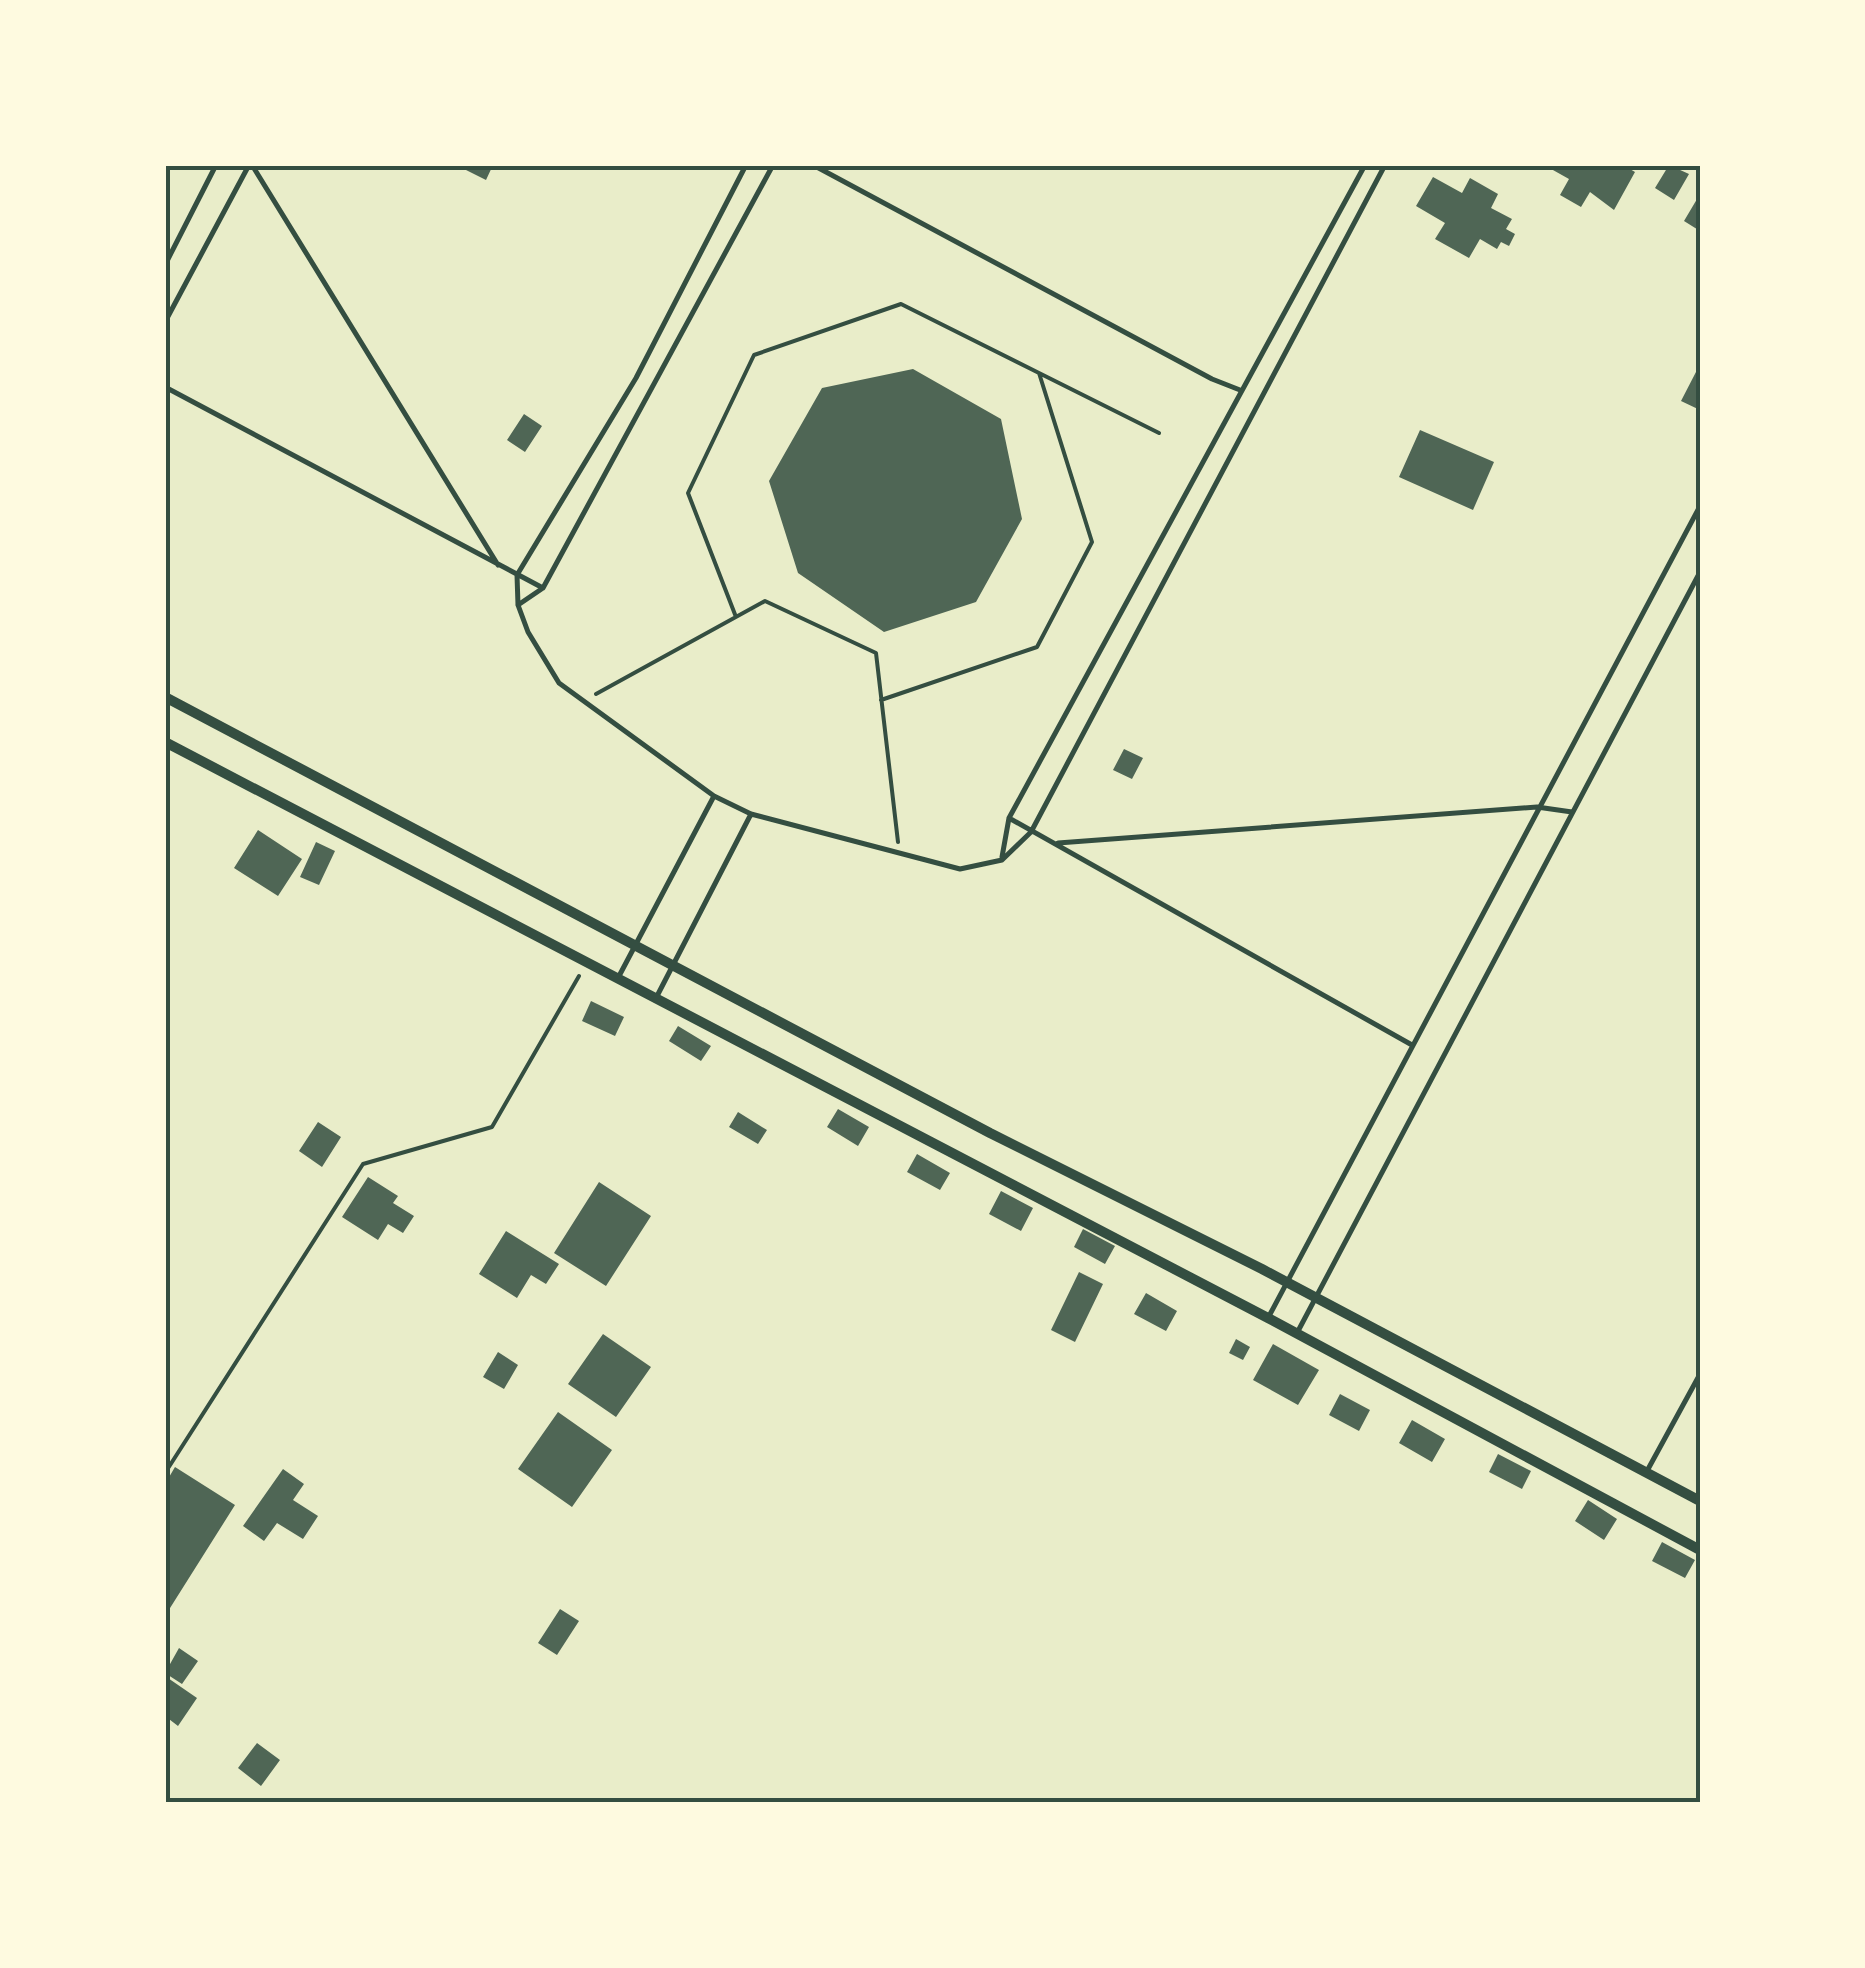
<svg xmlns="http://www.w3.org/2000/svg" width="1865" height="1968" font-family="Mulish,sans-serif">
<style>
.building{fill:#4f6655}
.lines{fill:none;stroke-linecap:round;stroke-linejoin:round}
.path{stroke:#344e41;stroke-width:4}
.service{stroke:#344e41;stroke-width:5}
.minor{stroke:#344e41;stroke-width:10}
.neatline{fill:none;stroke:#344e41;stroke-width:4}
</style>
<rect width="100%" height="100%" fill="#e9edc9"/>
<!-- building -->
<path class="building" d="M464 165H493L486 180 462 168Z
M1544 165H1623L1635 172 1614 210 1590 192 1581 207 1560 195 1569 179Z
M1669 165 1689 174 1674 200 1655 188Z
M1433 177 1462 193 1470 178 1498 194 1491 208 1512 219 1506 229 1515 234 1509 246 1501 242 1497 249 1480 239 1469 258 1435 239 1445 223 1416 206Z
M1700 194V231L1684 221Z
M913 369 1001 419 1022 519 976 602 884 632 798 573 769 481 822 388Z
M1697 370 1700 372V410L1681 401Z
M524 414 542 426 525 452 507 440Z
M1420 430 1494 462 1473 510 1399 477Z
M1124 749 1143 758 1132 779 1113 770Z
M258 830 302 859 278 896 234 868Z
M316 842 335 851 319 885 300 877Z
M591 1001 624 1017 615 1036 582 1021Z
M678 1026 711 1046 701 1061 669 1041Z
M838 1109 869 1127 858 1146 827 1127Z
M738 1112 767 1130 758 1144 729 1127Z
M318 1122 341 1137 322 1167 299 1151Z
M917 1154 950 1173 940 1190 907 1172Z
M368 1177 398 1196 393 1203 414 1216 403 1233 388 1224 378 1240 342 1217Z
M599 1182 651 1216 606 1286 554 1253Z
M1001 1191 1033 1208 1021 1231 989 1214Z
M1083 1229 1115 1246 1105 1264 1074 1247Z
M506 1231 559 1264 546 1284 531 1275 517 1298 479 1274Z
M1079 1272 1103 1284 1075 1342 1051 1330Z
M1146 1293 1177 1311 1166 1331 1134 1314Z
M603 1334 651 1367 616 1417 568 1384Z
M1236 1339 1250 1347 1243 1360 1229 1353Z
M1273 1344 1319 1370 1298 1405 1253 1380Z
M498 1352 518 1365 504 1389 483 1377Z
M1340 1394 1370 1410 1359 1431 1329 1415Z
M558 1412 612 1450 572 1507 518 1469Z
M1412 1420 1445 1439 1432 1462 1399 1443Z
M1498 1454 1531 1471 1522 1489 1489 1472Z
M175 1467 235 1505 165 1616V1484Z
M283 1469 304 1484 293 1500 318 1516 303 1539 277 1523 264 1541 243 1526Z
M1588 1500 1617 1519 1604 1540 1575 1521Z
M1662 1542 1695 1560 1685 1578 1652 1561Z
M560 1609 579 1621 557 1655 538 1643Z
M179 1648 198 1661 182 1684 165 1673Z
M165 1676 197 1698 178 1726 165 1716Z
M257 1743 280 1760 261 1786 238 1768Z"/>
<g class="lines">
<!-- path -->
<path class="path" d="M1039 373 1159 433
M736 617 688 493 754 355 901 304 1039 373 1092 542 1037 647 881 700
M596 694 765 601 876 653 898 842
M165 1473 363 1164 492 1127 579 976"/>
<!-- service -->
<path class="service" d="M252 165 498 565
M746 165 636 378 517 575 518 605 528 632 559 683 714 796 751 814 960 869 1002 860 1031 832 1385 165
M813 165 1212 379 1240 390
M165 265 216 165
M165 322 249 165
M165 387 543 588
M518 605 543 588 773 165
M1009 818 1412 1045
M1058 843 1537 807 1572 812
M1002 857 1009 818 1365 165
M618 978 714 796
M656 998 751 814
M1268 1318 1700 506
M1297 1333 1700 572
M1647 1471 1700 1374"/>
<!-- minor -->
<path class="minor" d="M165 697 990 1133 1262 1269 1700 1501
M165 742 1268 1318 1700 1550"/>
</g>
<!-- border -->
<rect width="1865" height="1968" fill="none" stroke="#fefae0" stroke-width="335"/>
<rect x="168" y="168" width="1530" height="1632" class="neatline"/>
</svg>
